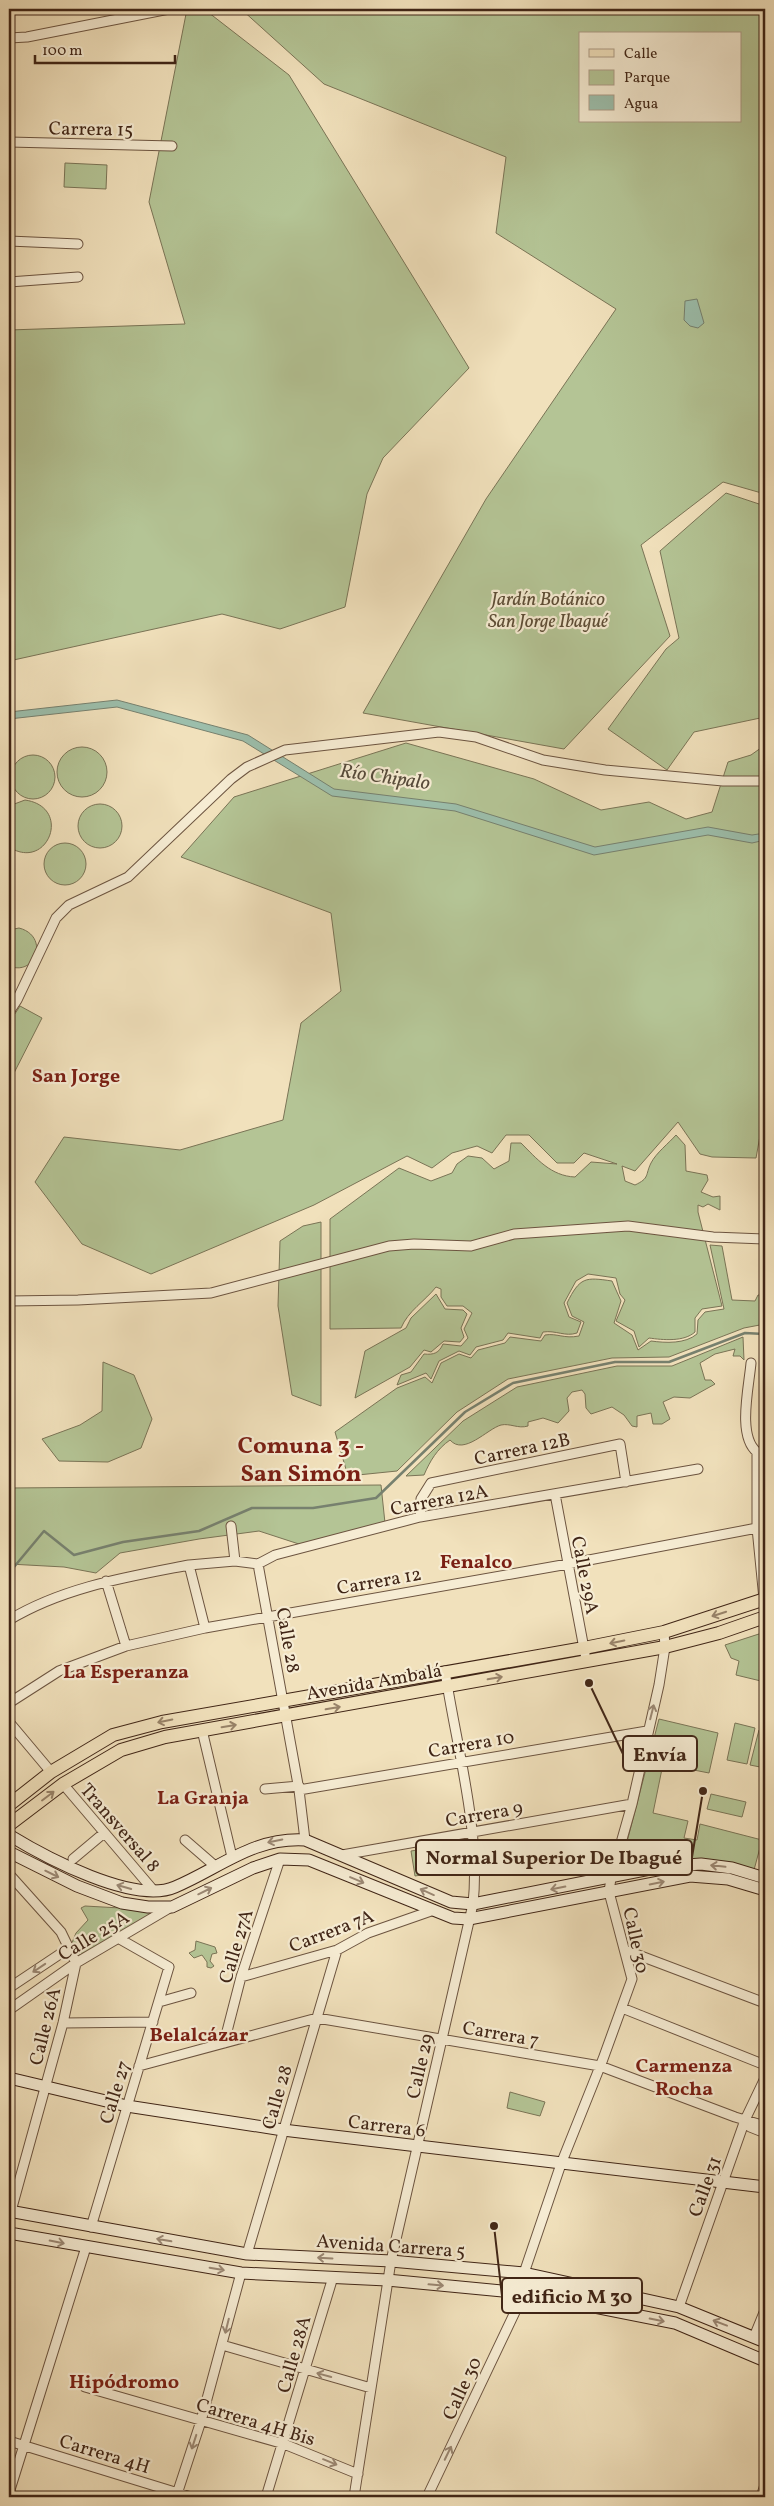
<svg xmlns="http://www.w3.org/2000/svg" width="774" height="2506" font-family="Vollkorn,serif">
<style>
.green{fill:#b4c495;stroke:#7a7456;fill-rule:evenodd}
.water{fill:#9cbeab;stroke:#77816f}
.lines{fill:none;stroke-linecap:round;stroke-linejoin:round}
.stream{stroke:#77816f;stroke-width:2.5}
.street-casing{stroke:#6c5440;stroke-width:11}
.secondary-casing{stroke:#402516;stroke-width:13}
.primary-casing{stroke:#402516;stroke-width:14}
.street{stroke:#f6ecd3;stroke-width:9}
.secondary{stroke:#f6ecd3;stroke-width:11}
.primary{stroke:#f1e1bc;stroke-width:12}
.oneway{stroke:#988369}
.oneway2{stroke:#9b8874}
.labels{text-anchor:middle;stroke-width:4.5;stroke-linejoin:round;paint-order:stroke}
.street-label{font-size:19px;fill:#402516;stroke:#f6ecd3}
.park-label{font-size:19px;font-style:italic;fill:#5d4d36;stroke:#f6ecd3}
.water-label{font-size:20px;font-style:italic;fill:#574b3b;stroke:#f6ecd3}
.neighbourhood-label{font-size:20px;font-weight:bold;fill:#7a1f14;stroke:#f6ecd3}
.district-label{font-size:24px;font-weight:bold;fill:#7a1f14;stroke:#f6ecd3}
.leader{fill:none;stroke:#402516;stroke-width:2}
.callout-dot{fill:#402516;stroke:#f6ecd3;stroke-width:2}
.callout{fill:#f6ecd3;stroke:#402516;stroke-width:2}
.callout-label{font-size:20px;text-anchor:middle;font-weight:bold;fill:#402516}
</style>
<rect width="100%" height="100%" fill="#f1e1bc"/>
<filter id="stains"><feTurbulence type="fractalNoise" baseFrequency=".004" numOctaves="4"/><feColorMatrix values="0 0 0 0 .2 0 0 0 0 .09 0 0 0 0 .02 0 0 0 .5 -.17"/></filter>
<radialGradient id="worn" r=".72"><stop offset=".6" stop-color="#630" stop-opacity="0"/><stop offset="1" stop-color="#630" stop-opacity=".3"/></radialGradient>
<!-- green -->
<path class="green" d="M187 9H204L289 75 469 368 383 458 367 494 345 607 280 629 222 614 9 661V330L185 324 149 202Z
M241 9H765V494L723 482 641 545 670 636 564 749 363 713 486 499 616 309 496 233 506 157 324 84ZM580 34H740V121H580Z
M65 163 107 165 106 189 64 187Z
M726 493 765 506V717L694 732 667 770 608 729 666 649 679 638 660 551Z
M406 743 534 779 601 810 649 802 686 819 712 812 728 762 751 755 765 745V1108L756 1158 712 1157 700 1154 678 1122 635 1171 622 1166 625 1181 635 1185C650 1178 645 1175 651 1163 656 1153 669 1143 676 1135L685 1145 686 1171 707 1175 708 1180 701 1192 713 1197 720 1196V1210L708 1204 703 1207 698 1205V1212L722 1306 702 1309 695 1318V1332C684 1342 663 1340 649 1338L639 1347 634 1331 616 1321 625 1300 620 1294 616 1278 588 1274 576 1281 564 1303 569 1317 581 1322 577 1333C565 1337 556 1330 543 1332L540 1338 508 1333 503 1340 476 1347 470 1355 459 1351 439 1361 431 1379 426 1373 397 1385 401 1375 411 1372 424 1354C434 1355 439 1353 443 1344L461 1346 468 1338 464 1329 472 1313 463 1306H447L441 1297V1289L436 1287C425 1301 408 1311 401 1328L330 1329V1219L399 1168 431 1181 452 1173 457 1164 468 1156 482 1158 494 1169 509 1161 511 1143H521C537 1159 551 1176 575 1177L591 1162 617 1164 584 1153 574 1163H557L529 1135H506L492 1153 477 1146 452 1153 432 1168 407 1156 314 1205 151 1274 82 1244 35 1182 64 1137 180 1150 283 1120 301 1023 341 991 331 913 181 857 234 797Z
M57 772a25 25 0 1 1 50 0a25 25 0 1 1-50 0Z
M11 777a22 22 0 1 1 44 0a22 22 0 1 1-44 0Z
M25 800C73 807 48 872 9 847V806Z
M78 826a22 22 0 1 1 44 0a22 22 0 1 1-44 0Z
M44 864a21 21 0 1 1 42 0a21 21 0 1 1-42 0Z
M19 928C50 936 36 977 9 966V930Z
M20 1006 42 1018 13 1075 9 1072V1023Z
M321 1222V1406L292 1395 278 1306 280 1241 303 1226Z
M710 1245 722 1246 732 1300 755 1301 758 1295H765V1324L744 1328 669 1357 612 1358 508 1379 457 1412 397 1471 348 1476 335 1432 397 1388 425 1377 432 1383 441 1363 459 1354 471 1358 478 1350 505 1343 510 1337 541 1341 545 1335C557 1333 564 1339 579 1336L584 1322 572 1316 567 1303C580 1277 585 1277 612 1281L621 1301 614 1323 632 1335 638 1350 651 1341C666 1343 685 1344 697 1334L698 1320 705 1312 724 1309Z
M436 1294 445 1309 463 1310 467 1314 461 1328 464 1337 460 1342 444 1341 431 1352 424 1350 410 1367 355 1398 365 1351 406 1328 411 1318Z
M743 1337 744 1360 740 1356H733L735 1349 715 1354 700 1363 705 1380H711L715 1384 690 1398 674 1397 663 1402 670 1419 662 1424H653L651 1413 637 1416V1427L632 1426 624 1415 612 1407 591 1414 586 1408 585 1394 582 1390 572 1392 567 1398 569 1411 558 1423 543 1418 528 1422V1426C518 1429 510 1423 501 1425 487 1429 464 1456 450 1440 437 1449 430 1461 424 1475L406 1476 463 1421 517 1387 617 1366H672Z
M103 1362 134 1375 152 1419 141 1448 108 1462 59 1461 42 1439 80 1425 102 1411Z
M381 1485 385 1523 305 1546 259 1531 199 1539 120 1553 96 1573 64 1567 9 1564V1488Z
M765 1632V1682L736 1675 739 1661 731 1658 725 1645Z
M659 1719 718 1733 709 1773 663 1764 653 1813 688 1821 684 1838 697 1840 700 1824 762 1840 754 1870 731 1863 621 1865Z
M735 1723 755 1728 747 1764 727 1760Z
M759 1730 765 1731V1768L750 1765Z
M711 1794 746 1802 742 1817 707 1809Z
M455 1844 459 1869 415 1876 411 1851Z
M85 1906 138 1909 159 1913 76 1957 71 1945 76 1933 88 1920 81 1908Z
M196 1941 215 1947 217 1953 212 1954 210 1961 214 1966 211 1968 207 1967V1962L202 1955 194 1958 189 1953 195 1950Z
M510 2092 545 2102 540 2116 507 2108Z"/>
<!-- water -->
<path class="water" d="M697 299 704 323 698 328 690 326 684 320 685 301Z
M117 700 248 735 334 789 456 804 595 847 708 827 752 835 765 833V840L752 843 708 835 594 855 455 811 332 796 243 741 117 707 9 719V712Z"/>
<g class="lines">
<!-- stream -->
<path class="stream" d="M9 1573 44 1531 74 1555 123 1542 199 1531 252 1508H313L376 1498 465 1412 513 1383 615 1362H669L745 1333 765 1334"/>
<defs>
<path id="street" d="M9 38 27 37 169 9
M9 142 172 146
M9 241 78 244
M9 282 78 277
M9 1012 17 1000 56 918 69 905 128 877 231 779 247 767 285 750 439 732 476 737 543 760 605 770 723 781H765
M9 1301 78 1300 211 1293 389 1246 414 1244 471 1246 514 1234 628 1226 713 1237 765 1239
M751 1363C749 1387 737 1436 757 1452V1528L764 1599
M555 1494 585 1654
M420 1517 421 1499 431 1483 620 1444 626 1482
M231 1526 235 1561
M258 1564 299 1790 305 1840
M189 1565 235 1561 258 1564 275 1555 420 1517 698 1469
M106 1581 126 1646
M9 1620C64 1587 127 1577 189 1565L205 1628
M9 1703 59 1671 126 1646 205 1628 568 1564 757 1528
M9 1722 51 1772
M202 1730 232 1857
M63 1784 154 1891
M265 1789 299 1786
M299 1790 647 1731
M185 1840 215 1866
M342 1855 632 1804
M73 1859 104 1833
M9 1874 61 1932 76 1963 63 2023 11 2211
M625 1950 765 2003
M241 1977 337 1950 368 1933 431 1911
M9 1988 69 1948
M159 2002 191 1993
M622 2008 765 2065
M9 2010 76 1963 171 1907
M63 2023 153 2022
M224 2043 241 1977 280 1859
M139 2066 317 2018 600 2066 735 2117 765 2126
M750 2127 765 2133
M91 2227 169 1967 118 1938
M247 2254 337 1950
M524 2273 561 2164 603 2059 632 1979 609 1892 611 1878 632 1804 659 1685 665 1647 664 1632
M679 2307 745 2120 765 2078
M754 2337 765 2310
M222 2345 371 2388
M85 2387 284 2444 358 2474
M9 2441 191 2497
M9 2493 86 2247
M176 2497 201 2421 241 2273
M266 2497 333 2277
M354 2497 391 2261 473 1904C481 1831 456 1745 445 1671
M427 2497 524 2293
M761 2497 765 2485"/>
<path id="secondary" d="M9 1835C45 1857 134 1905 175 1887 220 1868 253 1837 305 1840L451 1902 473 1904 660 1867 701 1864 732 1868 765 1878
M9 1852 77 1886 122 1903 148 1907H172L253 1868 280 1859 309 1860 453 1918 469 1919 690 1876 728 1879 765 1890
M9 2078 127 2106 283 2130 765 2187
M9 2211 247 2254 391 2261 524 2273 679 2307 765 2342
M9 2233 241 2273 387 2280 524 2293 675 2323 765 2361"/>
<path id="primary" d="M9 1805 51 1772 113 1735 162 1722 584 1648 664 1632 765 1599
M9 1825 63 1784 121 1750 165 1737 665 1647 719 1633 765 1617"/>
</defs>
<!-- street casing -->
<use href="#street" class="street-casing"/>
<!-- secondary casing -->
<use href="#secondary" class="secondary-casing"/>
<!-- primary casing -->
<use href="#primary" class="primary-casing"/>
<!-- street -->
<use href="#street" class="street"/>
<!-- secondary -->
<use href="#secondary" class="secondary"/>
<!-- primary -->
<use href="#primary" class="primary"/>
</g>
<!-- one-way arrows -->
<defs><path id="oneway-shaft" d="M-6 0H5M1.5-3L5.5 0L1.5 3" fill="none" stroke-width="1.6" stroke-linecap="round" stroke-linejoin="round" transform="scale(1.25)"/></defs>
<g class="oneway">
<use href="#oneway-shaft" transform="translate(719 1614) rotate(162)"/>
<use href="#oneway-shaft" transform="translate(617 1642) rotate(168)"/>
<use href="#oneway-shaft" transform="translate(495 1678) rotate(-10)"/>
<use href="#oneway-shaft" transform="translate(333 1708) rotate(-10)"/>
<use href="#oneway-shaft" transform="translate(165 1721) rotate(168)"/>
<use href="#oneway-shaft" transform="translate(229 1726) rotate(-9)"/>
<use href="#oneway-shaft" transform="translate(48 1796) rotate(-37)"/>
</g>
<g class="oneway2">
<use href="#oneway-shaft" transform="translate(652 1712) rotate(-76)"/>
<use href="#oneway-shaft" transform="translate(275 1841) rotate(168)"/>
<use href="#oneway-shaft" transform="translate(718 1866) rotate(-174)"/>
<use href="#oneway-shaft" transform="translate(52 1874) rotate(26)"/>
<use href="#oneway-shaft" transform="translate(357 1880) rotate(23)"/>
<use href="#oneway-shaft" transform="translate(657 1883) rotate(-11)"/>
<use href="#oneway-shaft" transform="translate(124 1887) rotate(-164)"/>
<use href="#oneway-shaft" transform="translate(558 1888) rotate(169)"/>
<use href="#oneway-shaft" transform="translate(205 1891) rotate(-26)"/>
<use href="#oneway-shaft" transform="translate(427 1892) rotate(-156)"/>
<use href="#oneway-shaft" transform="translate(39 1968) rotate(146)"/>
<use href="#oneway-shaft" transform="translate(164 2240) rotate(-170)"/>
<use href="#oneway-shaft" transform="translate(57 2242) rotate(11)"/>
<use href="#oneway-shaft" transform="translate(325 2258) rotate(-177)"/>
<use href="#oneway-shaft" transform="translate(217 2269) rotate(10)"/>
<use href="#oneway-shaft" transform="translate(436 2285) rotate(5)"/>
<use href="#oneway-shaft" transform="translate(657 2320) rotate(11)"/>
<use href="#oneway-shaft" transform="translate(720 2323) rotate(-159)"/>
<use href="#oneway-shaft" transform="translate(227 2326) rotate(104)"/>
<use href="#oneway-shaft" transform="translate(324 2375) rotate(-165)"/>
<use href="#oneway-shaft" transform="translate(194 2442) rotate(108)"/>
<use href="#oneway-shaft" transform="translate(448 2453) rotate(-64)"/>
<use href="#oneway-shaft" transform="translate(330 2462) rotate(22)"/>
</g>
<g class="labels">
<!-- street labels -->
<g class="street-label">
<text transform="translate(91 128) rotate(1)" y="7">Carrera 15</text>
<text transform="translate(522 1448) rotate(-12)" y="7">Carrera 12B</text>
<text transform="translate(439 1499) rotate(-11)" y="7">Carrera 12A</text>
<text transform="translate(586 1575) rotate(79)" y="7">Calle 29A</text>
<text transform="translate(379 1580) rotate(-10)" y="7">Carrera 12</text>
<text transform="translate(289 1640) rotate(80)" y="7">Calle 28</text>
<text transform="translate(374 1681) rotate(-10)" y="7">Avenida Ambalá</text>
<text transform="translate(471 1743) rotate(-10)" y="7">Carrera 10</text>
<text transform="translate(484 1813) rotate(-10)" y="7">Carrera 9</text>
<text transform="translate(121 1827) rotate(49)" y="7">Transversal 8</text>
<text transform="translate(331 1930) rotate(-21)" y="7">Carrera 7A</text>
<text transform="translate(93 1935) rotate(-31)" y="7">Calle 25A</text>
<text transform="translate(637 1940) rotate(78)" y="7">Calle 30</text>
<text transform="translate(235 1946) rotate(-73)" y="7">Calle 27A</text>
<text transform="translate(44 2026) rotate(-76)" y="7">Calle 26A</text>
<text transform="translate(501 2033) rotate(10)" y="7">Carrera 7</text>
<text transform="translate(419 2066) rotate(-77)" y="7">Calle 29</text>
<text transform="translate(114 2092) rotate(-73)" y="7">Calle 27</text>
<text transform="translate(276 2097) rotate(-74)" y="7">Calle 28</text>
<text transform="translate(387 2125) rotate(7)" y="7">Carrera 6</text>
<text transform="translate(704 2186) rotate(-70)" y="7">Calle 31</text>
<text transform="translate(391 2245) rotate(4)" y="7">Avenida Carrera 5</text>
<text transform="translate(293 2354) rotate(-74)" y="7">Calle 28A</text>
<text transform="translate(461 2388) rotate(-65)" y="7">Calle 30</text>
<text transform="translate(256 2421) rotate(17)" y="7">Carrera 4H Bis</text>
<text transform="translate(105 2453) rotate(17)" y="7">Carrera 4H</text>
</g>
<!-- park labels -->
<g class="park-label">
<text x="548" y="605">Jardín Botánico<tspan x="548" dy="22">San Jorge Ibagué</tspan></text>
</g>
<!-- water labels -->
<g class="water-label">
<text transform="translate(385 776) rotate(8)" y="7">Río Chipalo</text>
</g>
<!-- neighbourhood labels -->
<g class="neighbourhood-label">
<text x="76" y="1082">San Jorge</text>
<text x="476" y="1568">Fenalco</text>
<text x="126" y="1678">La Esperanza</text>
<text x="203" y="1804">La Granja</text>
<text x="199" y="2041">Belalcázar</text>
<text x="684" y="2072">Carmenza<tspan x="684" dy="23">Rocha</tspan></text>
<text x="124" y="2388">Hipódromo</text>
</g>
<!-- district labels -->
<g class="district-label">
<text x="301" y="1453">Comuna 3 -<tspan x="301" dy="28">San Simón</tspan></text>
</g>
</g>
<!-- callouts -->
<path class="leader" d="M589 1683L623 1754M703 1791L692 1857M494 2226L502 2296"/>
<g class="callout-dot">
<circle cx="589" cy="1683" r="5"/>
<circle cx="703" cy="1791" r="5"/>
<circle cx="494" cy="2226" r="5"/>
</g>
<g class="callout">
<rect x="623" y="1736" width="74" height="35" rx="5"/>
<rect x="416" y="1840" width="276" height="35" rx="5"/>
<rect x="502" y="2278" width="140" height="35" rx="5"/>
</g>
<g class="callout-label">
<text x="660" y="1761">Envía</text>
<text x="554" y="1864">Normal Superior De Ibagué</text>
<text x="572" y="2303">edificio M 30</text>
</g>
<!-- margin -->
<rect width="774" height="2506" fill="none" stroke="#f1e1bc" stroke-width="30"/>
<rect x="10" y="10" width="754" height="2486" fill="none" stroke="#402516" stroke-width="2.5"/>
<rect x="15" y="15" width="744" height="2476" fill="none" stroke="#402516"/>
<!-- legend -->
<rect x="579" y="32" width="162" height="90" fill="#f6ecd3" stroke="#ad9c87"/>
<rect x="589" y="49" width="25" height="8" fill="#f1e1bc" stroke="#ad9c87"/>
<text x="624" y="58" font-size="15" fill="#402516">Calle</text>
<rect x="589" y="70" width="25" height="15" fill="#b4c495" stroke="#ad9c87"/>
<text x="624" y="82" font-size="15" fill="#402516">Parque</text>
<rect x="589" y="95" width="25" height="15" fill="#9cbeab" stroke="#ad9c87"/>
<text x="624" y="108" font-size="15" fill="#402516">Agua</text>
<!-- scale -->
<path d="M35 55v8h140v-8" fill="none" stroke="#402516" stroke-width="2.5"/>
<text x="42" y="55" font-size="15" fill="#402516" stroke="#f6ecd3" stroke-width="4" paint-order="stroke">100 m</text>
<rect width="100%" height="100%" filter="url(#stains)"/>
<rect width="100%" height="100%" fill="url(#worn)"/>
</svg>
